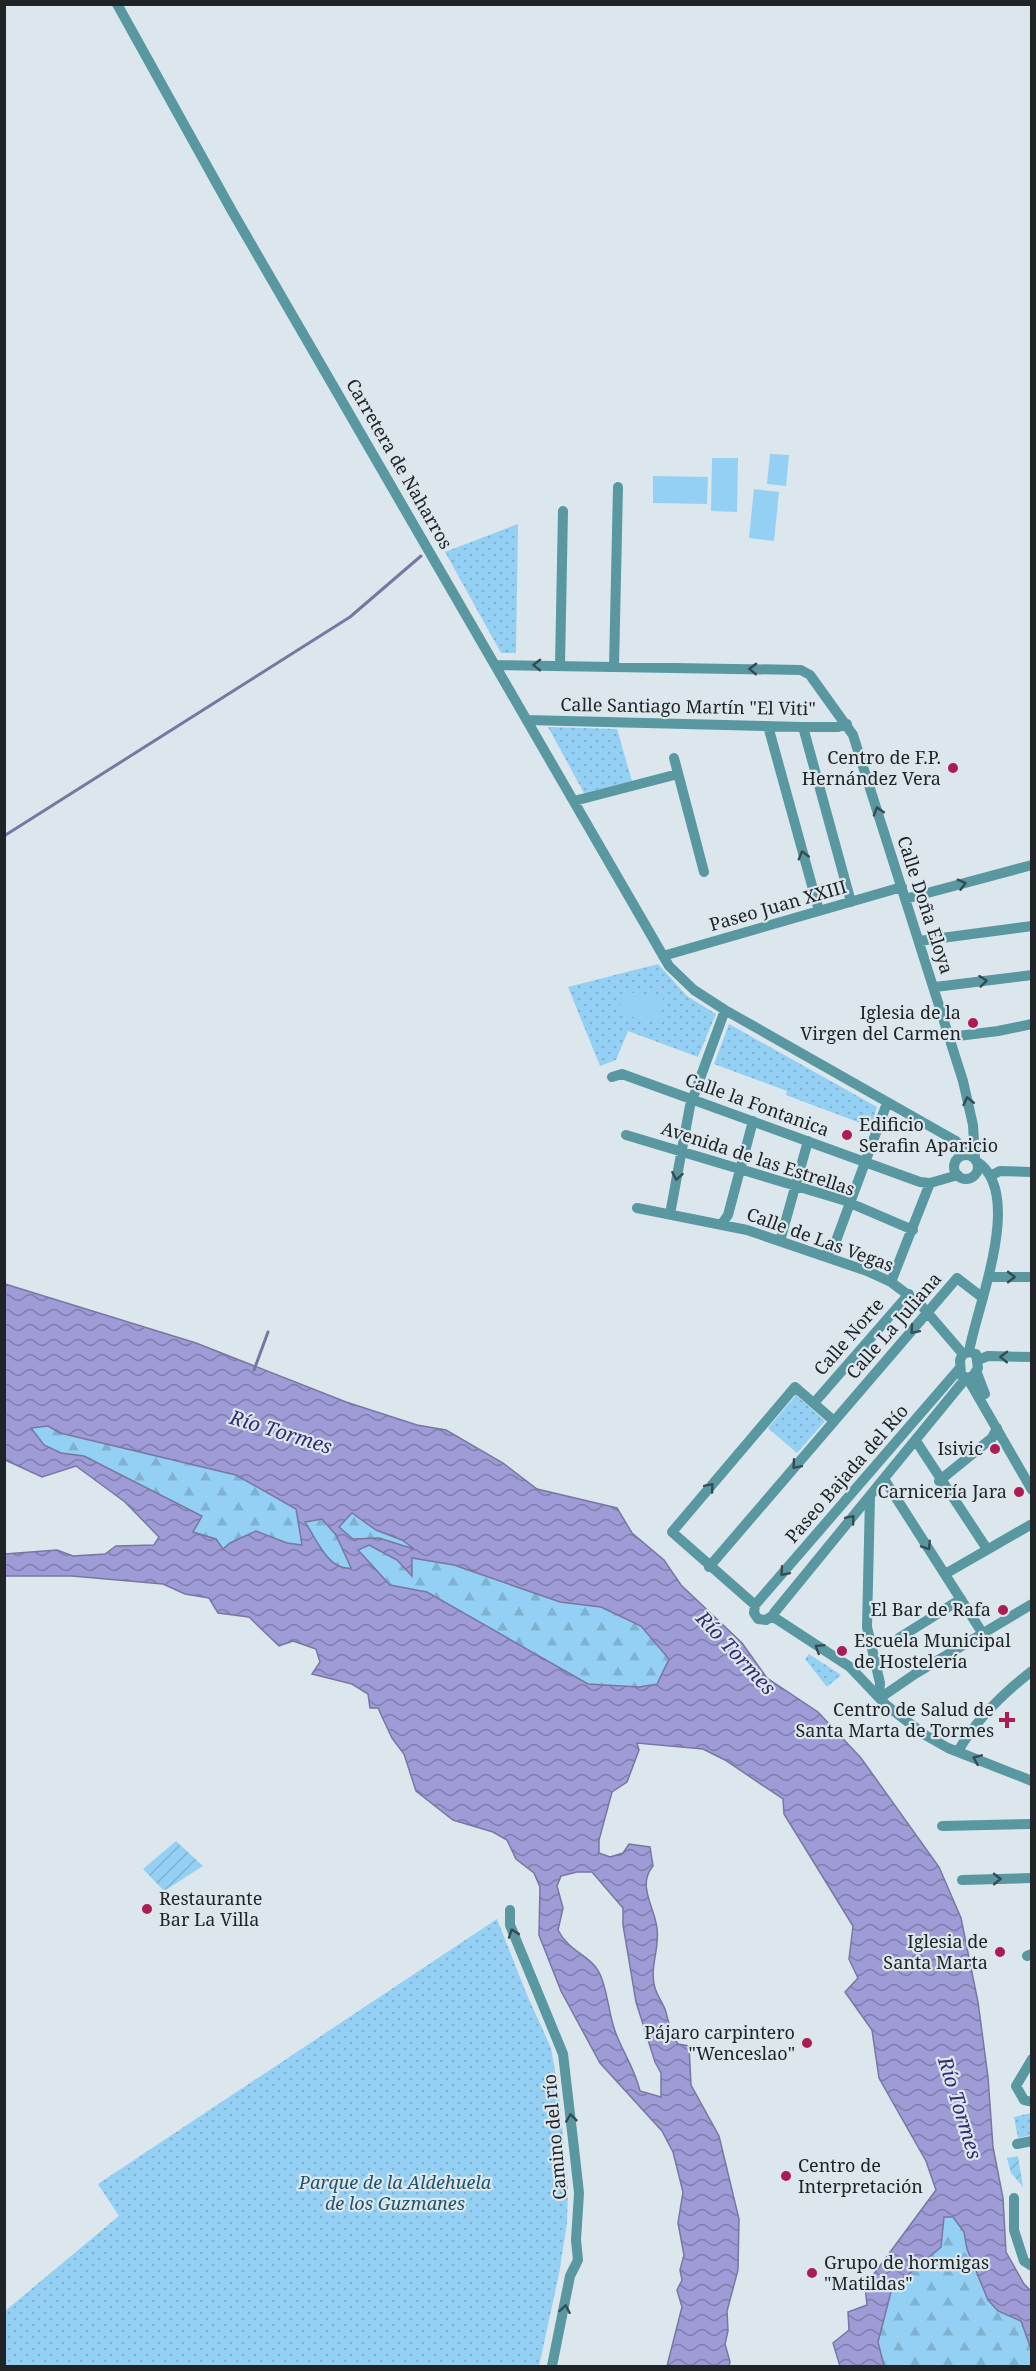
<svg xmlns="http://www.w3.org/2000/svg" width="1036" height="2371" font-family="'Noto Serif',serif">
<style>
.forest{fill:url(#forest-firs)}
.park{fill:url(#park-dots)}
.garden{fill:url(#garden-furrows)}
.pitch{fill:#94d0f3}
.water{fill:url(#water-waves);stroke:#7877a2;stroke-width:1.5;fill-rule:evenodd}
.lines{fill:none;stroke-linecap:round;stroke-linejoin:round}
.stream{stroke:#7877a2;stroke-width:3}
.street{stroke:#5997a1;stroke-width:10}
.oneway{stroke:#344c52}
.poi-dot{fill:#ac1c54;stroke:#dbe7ed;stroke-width:2}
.labels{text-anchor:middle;stroke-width:4.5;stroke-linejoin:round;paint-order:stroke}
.street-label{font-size:18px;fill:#202427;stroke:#dbe7ed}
.poi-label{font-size:18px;fill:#202427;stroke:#dbe7ed;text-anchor:end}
.park-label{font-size:18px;font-style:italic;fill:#20536e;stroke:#dbe7ed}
.water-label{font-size:20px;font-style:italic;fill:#362a70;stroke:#dbe7ed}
</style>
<defs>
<pattern id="forest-firs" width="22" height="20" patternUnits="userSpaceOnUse" patternTransform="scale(1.5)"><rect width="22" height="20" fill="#94d0f3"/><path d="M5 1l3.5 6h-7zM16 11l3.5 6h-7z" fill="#7fb2d0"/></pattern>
<pattern id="park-dots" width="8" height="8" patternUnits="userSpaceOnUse" patternTransform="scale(1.5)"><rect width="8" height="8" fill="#94d0f3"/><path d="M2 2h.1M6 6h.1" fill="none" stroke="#7fb2d0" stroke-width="1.8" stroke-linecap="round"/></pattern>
<pattern id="garden-furrows" width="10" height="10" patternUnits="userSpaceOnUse" patternTransform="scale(1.5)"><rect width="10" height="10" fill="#94d0f3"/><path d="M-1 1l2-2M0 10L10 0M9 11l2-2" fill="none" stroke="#7fb2d0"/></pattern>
<pattern id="water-waves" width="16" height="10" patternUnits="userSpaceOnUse" patternTransform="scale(1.5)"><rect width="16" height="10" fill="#9e9bd7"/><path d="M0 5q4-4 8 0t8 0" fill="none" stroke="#807eae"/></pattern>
</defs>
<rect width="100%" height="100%" fill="#dbe7ed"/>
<!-- forest -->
<path class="forest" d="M48 1426 60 1433 236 1475 296 1509 303 1545 287 1543 256 1531 223 1550 216 1539 192 1532 201 1516 84 1456 61 1453 43 1445 30 1428Z
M352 1512 376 1530 402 1540 416 1551 379 1538 353 1539 339 1527Z
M322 1519 336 1535 352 1568C328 1571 316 1538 305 1521Z
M368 1545 397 1560 411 1575 412 1558 454 1565 560 1602 601 1607 641 1626 669 1658 657 1683 639 1687 588 1684 427 1592 390 1585 357 1550Z
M944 2217H953L964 2232 967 2249 998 2311 1021 2321 1031 2349V2366H884L878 2342 892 2288 941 2247Z"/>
<!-- park -->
<path class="park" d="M518 524 516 653H501L445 552Z
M548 727 617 729 632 781 584 793Z
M658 964 687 996 716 1014 698 1057 628 1031 616 1060 600 1066 568 987Z
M729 1024 877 1107 871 1127 786 1095 787 1091 714 1064Z
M796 1395 825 1421 797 1453 768 1428Z
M809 1654 841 1675 827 1687 805 1659Z
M497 1919 527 1995 551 2048 559 2093 568 2188 567 2223 559 2274 539 2366H5V2311L119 2216 98 2184Z
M1031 2113V2135L1018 2138 1014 2117Z"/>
<!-- garden -->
<path class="garden" d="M176 1841 203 1866 164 1891 143 1869Z
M1018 2156 1023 2187 1011 2173 1007 2158Z"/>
<!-- pitch -->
<path class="pitch" d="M770 454 789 455 786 486 767 484Z
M712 458H738L737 512 711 511Z
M653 476 708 477 707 504 653 503Z
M754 489 779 492 774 541 749 538Z
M623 991 663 998 658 1022 619 1014Z"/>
<!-- water -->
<path class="water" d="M5 1284 196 1343 346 1402 417 1425 446 1430 503 1463 537 1489 617 1508 632 1533 664 1560 681 1585 742 1643 767 1678 818 1712 861 1758 939 1867 961 1918 978 2002 988 2077 993 2147 1003 2198 1006 2252 1024 2284 1031 2291V2349L1021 2321 998 2311 988 2300 967 2249 964 2232 953 2217H944L941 2247 892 2288 878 2342 884 2366H840L833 2343 849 2330 848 2312 867 2305 865 2286 936 2190 926 2161 879 2078 872 2030 845 1992 858 1978 849 1959 853 1926 784 1814 783 1799 725 1760 703 1749 637 1743 639 1750 627 1782 612 1792 599 1840V1853L610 1857 623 1853 629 1844 650 1847 653 1866C637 1885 654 1906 657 1928 660 1948 649 1968 655 1988 657 1995 662 2002 665 2009 669 2022 670 2033 678 2044L689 2046 691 2085 719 2136 739 2219 738 2270 727 2311 728 2331 725 2344 730 2362 729 2366H667L682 2307 677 2290 682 2280 680 2270 684 2255 678 2223 683 2192 673 2152 662 2131 600 2063 561 1991 539 1935 540 1887 534 1873 516 1859 507 1840 493 1832 453 1820 416 1791 404 1754 392 1738 378 1708H370L368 1694 352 1684 312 1674 320 1662 316 1649 293 1641 279 1646 249 1617 218 1613 209 1598 185 1594 163 1584 72 1576H5V1554L57 1550 73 1556 105 1554 116 1546 154 1545 159 1537 125 1502 76 1466 42 1477 5 1460ZM48 1426 60 1433 236 1475 296 1509 302 1545 287 1543 256 1531 230 1543 223 1549 216 1539 193 1532 202 1516 84 1456 61 1453 44 1445 31 1428ZM352 1513 376 1530 402 1540 414 1549 379 1538 353 1539 339 1527ZM322 1519 336 1535 351 1568C328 1571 316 1538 305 1522ZM369 1545 397 1560 412 1576V1558L454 1565 560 1602 601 1607 641 1626 669 1659 657 1684 639 1687 588 1684 427 1592 390 1585 358 1550ZM577 1872H592L623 1908V1925L636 2002 655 2062 661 2073V2097L640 2091C635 2069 622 2051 615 2031 608 2012 608 1990 599 1972 590 1955 569 1952 558 1930L563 1908 557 1886 561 1876Z"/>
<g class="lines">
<!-- stream -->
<path class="stream" d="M4 836 350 617 421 556
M254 1370 268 1332"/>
<!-- street -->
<path class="street" d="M117 4 232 211 669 966 694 990 725 1010 956 1141 966 1155
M496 665 801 670 810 675 853 735 963 1081 973 1125 975 1159
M560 665 563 511
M614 667 618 487
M527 720 803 727H838L847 724
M768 726 819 911
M803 727 851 902
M674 758 704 872
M574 801 678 774
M905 899 1032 865
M919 941 1032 926
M663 956 902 887
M935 987 1032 975
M950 1037 998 1031 1032 1024
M612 1077 622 1074 920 1182 930 1183 958 1175
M626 1135 843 1200 913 1230
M954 1167a12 12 0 1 1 24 0a12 12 0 1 1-24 0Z
M990 1176 1000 1171 1032 1172
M637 1208 747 1230 867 1271 891 1282 920 1304 963 1354
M670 1214 690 1106 725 1010
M721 1225 728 1215 753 1121
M780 1241 808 1141
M824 1256 833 1249 887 1103
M990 1277H1032
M891 1282 930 1183
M969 1352C976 1308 1026 1192 976 1161
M969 1352 976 1354 978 1368 973 1376 966 1378 961 1375 960 1360 963 1354Z
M978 1360 988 1356 1032 1357
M977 1373 985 1394
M968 1379 1032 1490
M814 1403 909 1294
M916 1441 987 1549
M884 1479 983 1634
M939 1481 992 1438 997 1428
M870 1497 867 1627 880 1683 879 1697
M709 1567 957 1278 983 1298
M945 1574 1032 1524
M755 1605 672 1532 795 1387 834 1421
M774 1613 966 1378
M772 1616 766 1620 758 1619 754 1613 755 1605 959 1369
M772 1616 850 1667 886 1705 925 1735 948 1748 1032 1781
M899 1638 961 1599
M880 1698 915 1674 1032 1604
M958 1751C977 1719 1002 1694 1032 1671
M942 1826 1032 1824
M962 1880 1032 1878
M510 1910V1925L563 2054 575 2157 579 2193 576 2240 578 2260 570 2276 552 2366
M1027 1956 1032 1954
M1032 2059 1016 2086 1024 2100 1032 2102
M1017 2144 1032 2141
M1014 2198V2230L1024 2261 1032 2266"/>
</g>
<!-- one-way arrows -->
<defs><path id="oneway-chevron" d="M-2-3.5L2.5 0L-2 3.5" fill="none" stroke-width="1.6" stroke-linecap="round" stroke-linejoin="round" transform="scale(1.5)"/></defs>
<g class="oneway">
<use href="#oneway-chevron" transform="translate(537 665) rotate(-179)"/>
<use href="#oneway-chevron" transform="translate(753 669) rotate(-179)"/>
<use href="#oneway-chevron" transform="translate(878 811) rotate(-107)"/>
<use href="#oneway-chevron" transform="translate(803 855) rotate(-106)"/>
<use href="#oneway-chevron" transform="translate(962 884) rotate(-15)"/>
<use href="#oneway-chevron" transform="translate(983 981) rotate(-7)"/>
<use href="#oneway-chevron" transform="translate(968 1101) rotate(-103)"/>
<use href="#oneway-chevron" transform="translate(677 1176) rotate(100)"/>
<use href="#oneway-chevron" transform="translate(1011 1277)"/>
<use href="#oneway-chevron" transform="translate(914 1330) rotate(131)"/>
<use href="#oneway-chevron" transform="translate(1004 1357) rotate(-179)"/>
<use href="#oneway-chevron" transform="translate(796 1465) rotate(131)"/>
<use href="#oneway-chevron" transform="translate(710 1487) rotate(-50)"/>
<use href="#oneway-chevron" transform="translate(851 1519) rotate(-50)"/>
<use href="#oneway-chevron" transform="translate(927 1546) rotate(57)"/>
<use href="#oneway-chevron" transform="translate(784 1572) rotate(131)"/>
<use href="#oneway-chevron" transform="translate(819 1648) rotate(-148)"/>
<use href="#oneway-chevron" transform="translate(977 1759) rotate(-157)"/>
<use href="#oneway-chevron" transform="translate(997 1879) rotate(-1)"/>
<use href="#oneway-chevron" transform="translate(513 1933) rotate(-109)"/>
<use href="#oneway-chevron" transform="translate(571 2118) rotate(-96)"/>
<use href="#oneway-chevron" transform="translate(565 2309) rotate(-80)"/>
</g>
<!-- markers -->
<g class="poi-dot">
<circle cx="953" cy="768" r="6"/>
<circle cx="973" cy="1023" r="6"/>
<circle cx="847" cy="1135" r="6"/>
<circle cx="995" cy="1449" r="6"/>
<circle cx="1019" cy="1492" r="6"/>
<circle cx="1003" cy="1610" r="6"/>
<circle cx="842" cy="1651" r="6"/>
<path d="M1004 1711h6v6h6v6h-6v6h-6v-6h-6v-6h6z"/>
<circle cx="147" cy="1909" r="6"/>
<circle cx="1000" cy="1952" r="6"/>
<circle cx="807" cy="2043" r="6"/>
<circle cx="786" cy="2176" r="6"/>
<circle cx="812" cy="2273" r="6"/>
</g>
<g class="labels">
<!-- street labels -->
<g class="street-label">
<text transform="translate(399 464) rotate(60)" y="6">Carretera de Naharros</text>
<text transform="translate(688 707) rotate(1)" y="6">Calle Santiago Martín "El Viti"</text>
<text transform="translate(925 905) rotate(72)" y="6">Calle Doña Eloya</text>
<text transform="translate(778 906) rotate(-16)" y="6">Paseo Juan XXIII</text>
<text transform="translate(757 1105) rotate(20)" y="6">Calle la Fontanica</text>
<text transform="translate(758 1159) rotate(18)" y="6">Avenida de las Estrellas</text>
<text transform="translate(820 1240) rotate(20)" y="6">Calle de Las Vegas</text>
<text transform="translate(894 1326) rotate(-49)" y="6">Calle La Juliana</text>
<text transform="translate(849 1337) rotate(-49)" y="6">Calle Norte</text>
<text transform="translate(847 1474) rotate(-49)" y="6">Paseo Bajada del Río</text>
<text transform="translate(555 2137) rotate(-95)" y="6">Camino del río</text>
</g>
<!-- poi labels -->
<g class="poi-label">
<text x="941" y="764">Centro de F.P.<tspan x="941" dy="21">Hernández Vera</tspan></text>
<text x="961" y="1019">Iglesia de la<tspan x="961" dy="21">Virgen del Carmen</tspan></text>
<text x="859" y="1131" text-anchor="start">Edificio<tspan x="859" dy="21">Serafin Aparicio</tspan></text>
<text x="983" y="1455">Isivic</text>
<text x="1007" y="1498">Carnicería Jara</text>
<text x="991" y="1616">El Bar de Rafa</text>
<text x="854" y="1647" text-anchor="start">Escuela Municipal<tspan x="854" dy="21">de Hostelería</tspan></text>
<text x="994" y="1716">Centro de Salud de<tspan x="994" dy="21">Santa Marta de Tormes</tspan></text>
<text x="159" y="1905" text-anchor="start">Restaurante<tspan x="159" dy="21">Bar La Villa</tspan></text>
<text x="988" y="1948">Iglesia de<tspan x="988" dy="21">Santa Marta</tspan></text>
<text x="795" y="2039">Pájaro carpintero<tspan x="795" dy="21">"Wenceslao"</tspan></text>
<text x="798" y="2172" text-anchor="start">Centro de<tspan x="798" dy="21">Interpretación</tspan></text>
<text x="824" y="2269" text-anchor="start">Grupo de hormigas<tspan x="824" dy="21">"Matildas"</tspan></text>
</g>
<!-- park labels -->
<g class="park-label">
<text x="395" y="2189">Parque de la Aldehuela<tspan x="395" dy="21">de los Guzmanes</tspan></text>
</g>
<!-- water labels -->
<g class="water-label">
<text transform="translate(281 1432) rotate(17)" y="7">Río Tormes</text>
<text transform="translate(736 1653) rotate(47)" y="7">Río Tormes</text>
<text transform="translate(960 2108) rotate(73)" y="7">Río Tormes</text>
</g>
</g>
<!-- border -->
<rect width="1036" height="2371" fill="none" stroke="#202427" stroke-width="12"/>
</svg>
